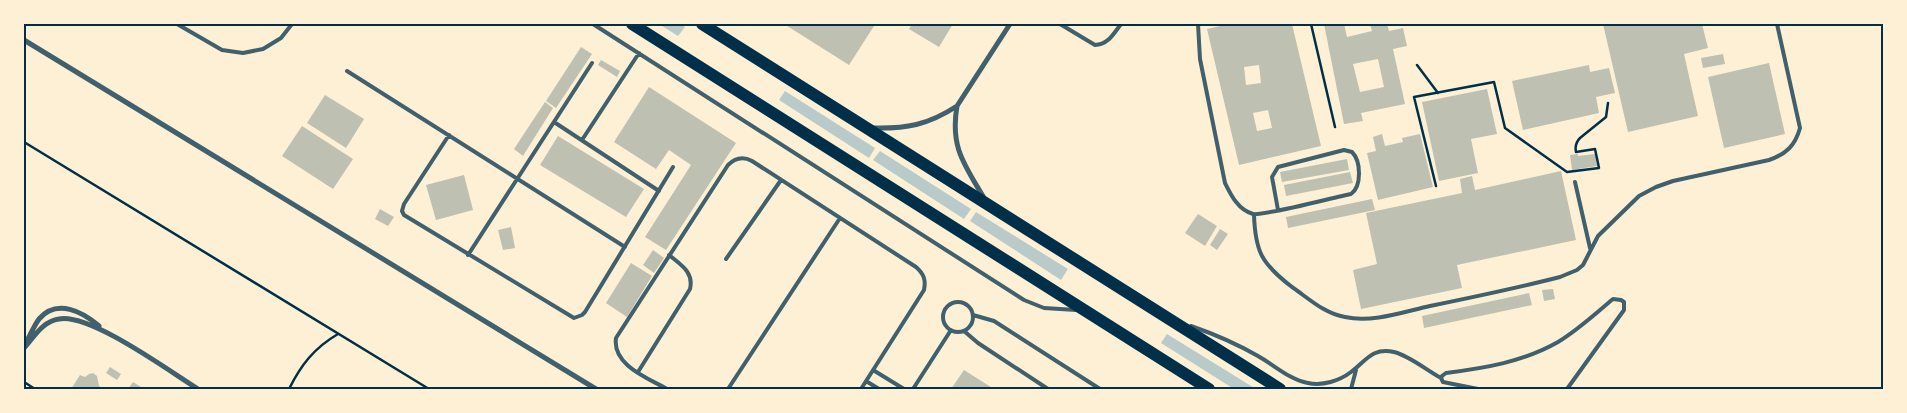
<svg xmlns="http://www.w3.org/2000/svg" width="1907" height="413" font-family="'Exo 2',sans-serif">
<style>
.green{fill:#b9caca}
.building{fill:#bec0b2;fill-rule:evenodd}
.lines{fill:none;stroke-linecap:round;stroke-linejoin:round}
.path{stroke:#003049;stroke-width:2.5}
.service{stroke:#3f606c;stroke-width:4}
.minor{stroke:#3f606c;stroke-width:5}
.primary{stroke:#003049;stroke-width:12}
.neatline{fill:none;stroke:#003049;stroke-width:2}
</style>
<rect width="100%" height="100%" fill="#fdf0d5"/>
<!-- green -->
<path class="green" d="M659 24H680L685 27 678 36Z
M785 91 875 148 869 158 779 100Z
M880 151 971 209 964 219 873 160Z
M976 212 1068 269 1061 280 970 221Z
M1167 334 1256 389H1234L1161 343Z"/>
<!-- building -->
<path class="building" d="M784 24H870L874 26 849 65Z
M912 24H953L939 47 909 29Z
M1229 24H1292L1321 146 1239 165 1207 29ZM1259 65 1261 83 1246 85 1244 67ZM1268 110 1272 128 1257 131 1253 113Z
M1324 24H1344L1347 37 1372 31 1370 24H1387L1389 31 1403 28 1407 46 1393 49 1405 104 1361 113 1363 121 1344 124ZM1378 59 1384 87 1360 92 1353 64Z
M1603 24H1702L1708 48 1684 54 1698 116 1628 132Z
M581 47 592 54 556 108 546 101Z
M1723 54 1725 64 1703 68 1701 58Z
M601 60 620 71 617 77 598 65Z
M1769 63 1785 134 1724 148 1708 77Z
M1589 65 1590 72 1609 68 1615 93 1596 97 1599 113 1523 130 1512 81Z
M649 87 736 143 666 250 645 237 691 165 669 150 656 169 614 142Z
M1487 89 1497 134 1471 139 1478 173 1439 181 1422 102Z
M325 95 364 119 346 148 307 123Z
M545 102 553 108 523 156 514 149Z
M302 126 353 159 333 189 282 156Z
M1382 134 1385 146 1403 142 1402 138 1420 134 1433 187 1378 200 1367 153 1376 151 1373 137Z
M558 136 644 189 626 217 540 165Z
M1578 154V156L1595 154 1597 166 1572 170 1570 155Z
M1347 159 1349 170 1282 182 1280 172Z
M1561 171 1576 240 1457 265 1462 288 1361 309 1353 270 1377 264 1366 213 1462 193 1460 179 1472 176 1475 190Z
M1350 172 1353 183 1286 196 1284 185Z
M464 175 473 210 436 220 426 185Z
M1372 199 1375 210 1288 228 1286 217Z
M380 209 394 217 388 226 375 219Z
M1198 214 1217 226 1205 246 1185 233Z
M511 227 515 248 503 250 498 230Z
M1220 229 1228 234 1217 250 1210 245Z
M653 250 664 258 654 273 643 265Z
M631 263 652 276 627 317 606 303Z
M1553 289 1555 299 1544 301 1542 290Z
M1529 293 1532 305 1424 328 1422 316Z
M110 367 121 374 117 380 106 373Z
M964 370 994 389H951Z
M93 373 97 376 99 386 104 389H71L80 375 85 377 89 374Z
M133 382 141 387 140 389H128Z"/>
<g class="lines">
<!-- path -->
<path class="path" d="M1311 24 1335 127
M1417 65 1438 93
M24 142 429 389
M1436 186 1414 97 1494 82 1505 128 1567 172 1599 168 1595 149 1576 152C1575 147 1576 142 1580 138L1606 117 1608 103
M24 382 35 389
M289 389C301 365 314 348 338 334"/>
<!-- service -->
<path class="service" d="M177 24 222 50 243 53 263 49 281 38 292 24
M593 24 1024 300 1044 308 1076 310
M1060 24 1095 45C1108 45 1114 33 1121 24
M1198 24 1200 59 1225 183C1231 195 1238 210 1253 214 1264 216 1335 197 1351 194 1362 186 1361 161 1352 152L1344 150 1278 167 1272 177 1278 210
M347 71 625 247
M554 122 659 191
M449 135 404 204 402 211 404 215 574 318 582 315 585 312 673 167
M582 140 639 53
M1575 182 1590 248
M1254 214C1255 252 1262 264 1292 287 1308 298 1325 314 1345 317 1372 323 1403 312 1430 306 1474 297 1517 288 1560 277L1577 270 1583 265 1598 236 1639 196 1656 187 1673 181 1769 160C1786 154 1795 146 1800 128L1777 24
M468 255 592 63
M726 259 781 180
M943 317a15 15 0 1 1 30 0a15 15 0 1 1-30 0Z
M973 315 994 321 1100 389
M1191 326C1214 334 1237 344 1258 356 1274 365 1290 380 1308 383 1323 386 1339 381 1351 372 1366 361 1372 347 1394 352 1410 356 1426 370 1441 378
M964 331 978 343 1048 389
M873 370 904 389
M638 372 690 289C694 272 681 265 669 255
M866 381 879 389
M667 389C648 378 612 365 616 338L728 165C735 158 743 156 752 161L916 267C924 274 926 280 924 290L861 389
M728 389 840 218
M913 389 951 330
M1351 389 1356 370
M1478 389 1443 382 1441 378 1442 376 1446 373C1485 368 1523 362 1558 342 1578 330 1595 314 1613 299L1621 300 1624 302V310L1567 389"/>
<!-- minor -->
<path class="minor" d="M24 40 596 389
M872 128C906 129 928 125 957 106
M984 198C964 164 950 147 957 106L1010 24
M26 343C30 335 34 326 39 319 57 298 83 312 99 326
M24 348C34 337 43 321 59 319 90 313 169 371 198 389"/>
<!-- primary -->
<path class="primary" d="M632 24 1209 389
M702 24 1280 389"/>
</g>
<!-- border -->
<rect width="1907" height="413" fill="none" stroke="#fdf0d5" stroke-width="50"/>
<rect x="25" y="25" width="1857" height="363" class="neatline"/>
</svg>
